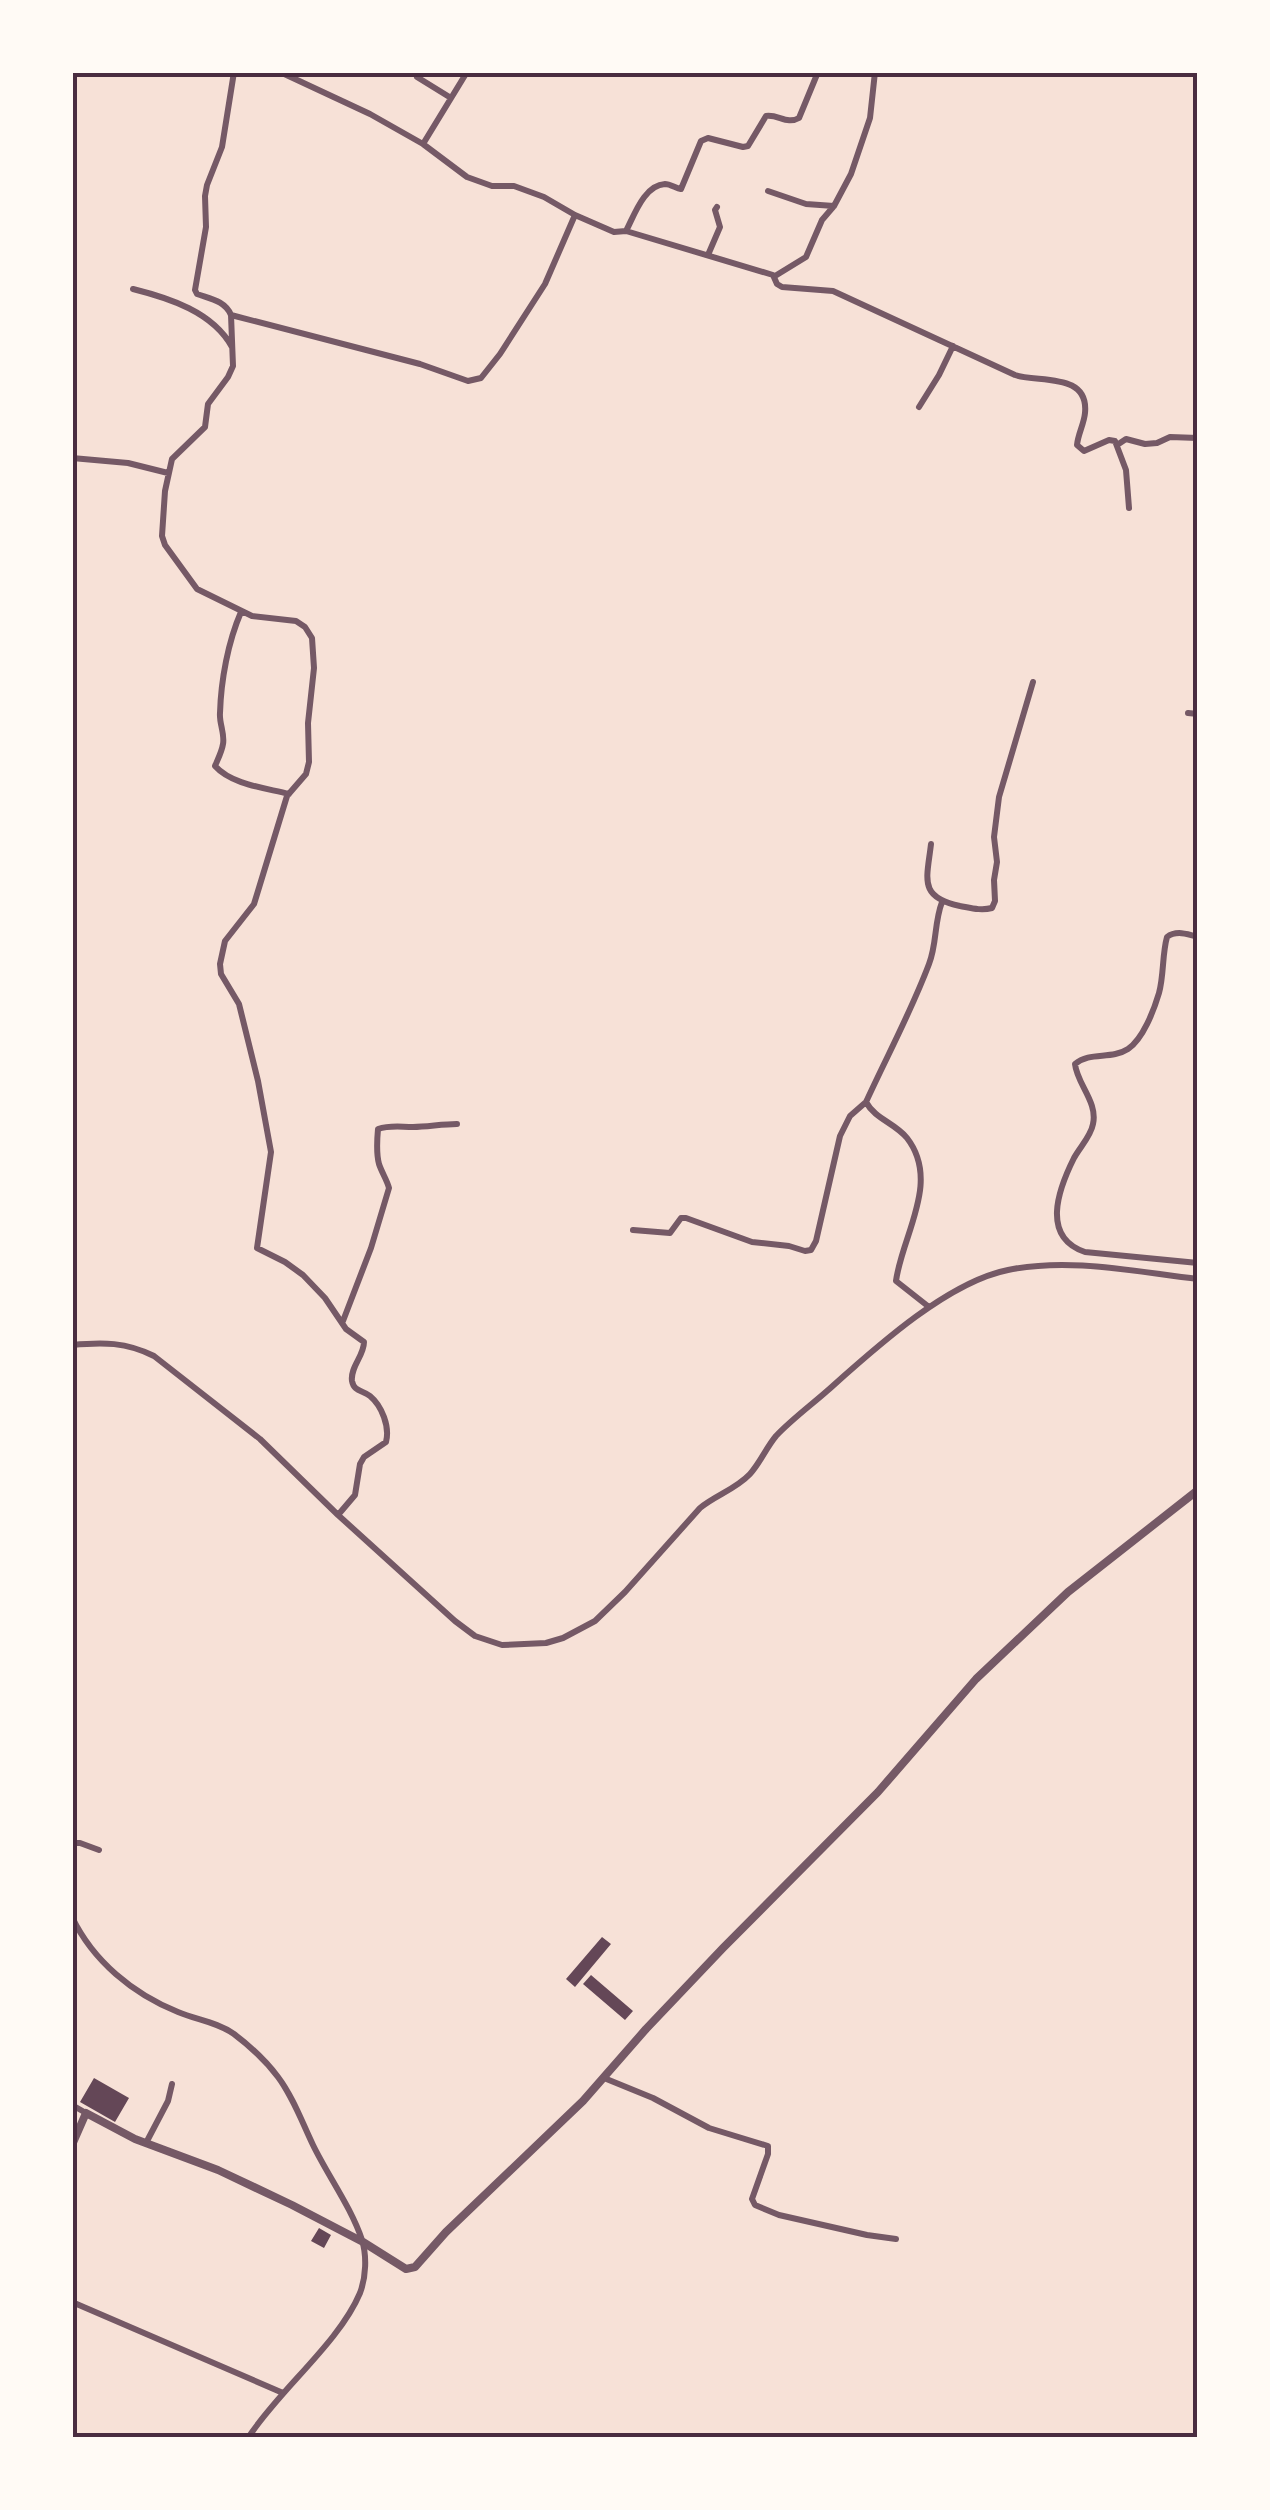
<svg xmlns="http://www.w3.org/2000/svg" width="1270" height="2510" font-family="'Noto Serif',serif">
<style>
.building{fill:#644757}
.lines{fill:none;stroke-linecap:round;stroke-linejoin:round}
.minor{stroke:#755966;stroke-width:6}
.tertiary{stroke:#755966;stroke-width:8}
.neatline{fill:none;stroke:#4a2c40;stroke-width:4}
</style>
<rect width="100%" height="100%" fill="#f7e1d7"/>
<!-- building -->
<path class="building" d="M602 1937 611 1944 575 1987 566 1979Z
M591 1975 633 2011 625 2020 583 1984Z
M94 2078 129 2098 115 2122 80 2102Z
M319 2228 331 2235 324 2248 311 2241Z"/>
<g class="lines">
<!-- minor -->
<path class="minor" d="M234 72 222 147 207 185 205 196 206 227 195 290 197 294C211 299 225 301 231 315L233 366 228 377 208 404 205 427 172 459 165 491 162 536 165 545 197 589 252 616 296 621 305 627 312 638 314 668 308 723 309 762 306 774 287 796 254 904 225 941 220 964 221 974 239 1004 258 1081 271 1152 257 1248 285 1262 303 1275 325 1298 346 1329 364 1342C364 1356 350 1367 352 1381 354 1392 363 1390 370 1396 382 1406 390 1427 386 1442L364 1457 360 1464 355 1495 338 1515
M280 72 370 114 423 144
M467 72 423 144 467 177 492 186H514L544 197 575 215
M417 77 451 98
M768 191 806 204 834 206
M626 231 773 275 777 284 782 287 833 291 1015 375C1039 383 1089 372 1085 413 1084 424 1078 434 1077 445L1084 451 1109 440 1115 441 1126 470 1129 508
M708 255 720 227 715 210 717 207
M775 276 806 257 822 220 834 206 851 174 870 118 875 72
M133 289C169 298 213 312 232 347
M231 315 420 364 468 381 481 378 500 354 545 284 575 215 614 232 626 231C634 216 644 185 665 184 670 184 676 188 681 189L701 141 708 138 743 147 748 146 766 116C778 114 787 125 799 118L818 72
M919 407 939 375 953 346
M1117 445 1126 439 1145 444 1157 443 1170 437 1198 438
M72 458 128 463 168 473
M241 612C228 642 221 680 220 713 219 723 225 734 223 744 222 751 218 759 215 766 232 785 266 788 289 794
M1188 713 1198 714
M931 844C927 879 918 897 960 906 971 908 981 911 992 908L995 901 994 880 997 862 994 837 999 797 1033 682
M1198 937C1188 934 1176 930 1167 937 1162 955 1164 975 1159 993 1154 1010 1143 1039 1128 1049 1111 1060 1090 1051 1075 1064 1077 1084 1098 1102 1093 1124 1091 1136 1080 1147 1074 1158 1058 1190 1041 1237 1085 1252L1198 1263
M633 1230 670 1233 681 1218H686L752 1242 789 1246 805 1251 811 1250 816 1241 840 1136 850 1116 866 1102
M929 1307 896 1281C902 1235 941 1182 907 1138 895 1123 875 1119 866 1102 887 1056 911 1012 929 964 937 944 934 923 942 902
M343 1321 371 1248 389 1188C387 1180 382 1173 379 1164 376 1153 377 1140 378 1129 390 1125 400 1127 413 1127 427 1127 442 1124 457 1124
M72 1345C103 1342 126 1342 154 1356L260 1439 338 1515 455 1621 475 1636 502 1645 546 1643 563 1638 595 1621 625 1592 700 1508C716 1495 736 1489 750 1474 760 1463 766 1448 776 1436 791 1420 810 1406 827 1391 874 1349 947 1282 1008 1270 1070 1257 1136 1272 1198 1279
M72 1843H80L99 1850
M72 1917C93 1961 133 1994 178 2012 197 2020 217 2022 234 2034 250 2046 266 2061 278 2077 293 2097 302 2122 313 2145 328 2176 351 2207 362 2240 367 2256 366 2277 360 2293 339 2343 279 2390 248 2438
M604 2078 653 2098 709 2128 768 2146V2154L752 2199 755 2205 779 2215 867 2235 896 2239
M72 2105 86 2113
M146 2143 168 2101 172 2084
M72 2302 283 2393"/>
<!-- tertiary -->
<path class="tertiary" d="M72 2145 86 2113 135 2139 218 2170 292 2205 363 2242 406 2269 415 2267 446 2232 583 2101 646 2029 723 1948 878 1792 976 1679 1068 1592 1198 1490"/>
</g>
<!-- border -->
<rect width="1270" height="2510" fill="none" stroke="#fffaf5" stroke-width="150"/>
<rect x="75" y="75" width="1120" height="2360" class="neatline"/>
</svg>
